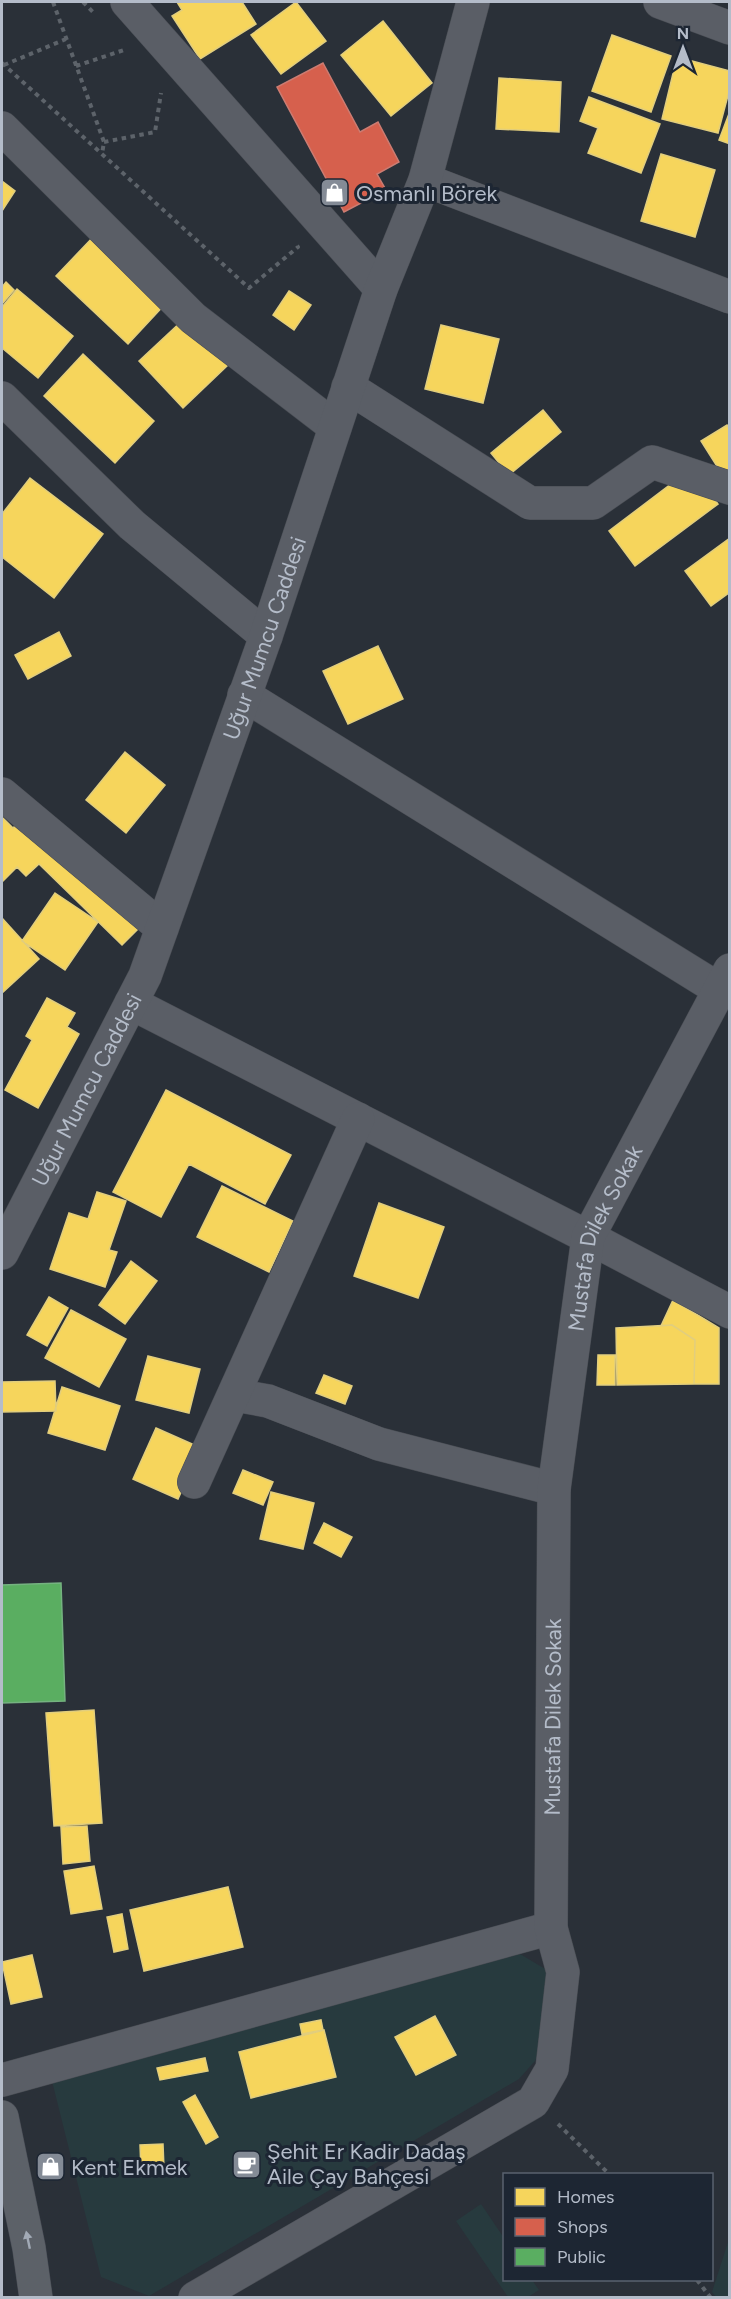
<svg xmlns="http://www.w3.org/2000/svg" width="731" height="2299" font-family="Figtree,sans-serif">
<style>
.green{fill:#273a3e}
.homes{fill:#f6d55c;stroke:#e2ce7d;stroke-width:1.5}
.shops{fill:#d6604d;stroke:#cc7c72;stroke-width:1.5}
.public{fill:#5aae61;stroke:#75b280;stroke-width:1.5}
.lines{fill:none;stroke-linecap:round;stroke-linejoin:round}
.minor-casing{stroke:#484c53;stroke-width:34}
.major-casing{stroke:#484c55;stroke-width:34}
.path{stroke:#5d636a;stroke-width:4;stroke-dasharray:4.5 4.5;stroke-linecap:butt}
.minor{stroke:#5a5e66;stroke-width:33}
.major{stroke:#5c6168;stroke-width:33}
.oneway{fill:#a2aab6}
.labels{text-anchor:middle;stroke-width:6;stroke-linejoin:round;paint-order:stroke}
.poi-label{font-size:22px;fill:#b4bcc9;stroke:#1d2633;text-anchor:start}
.street-label{font-size:22px;fill:#b4bcc9;stroke:#1d2633}
</style>
<rect width="100%" height="100%" fill="#2a3038"/>
<!-- green -->
<path class="green" d="M520 1954 547 1970 543 2052 519 2079 149 2296 101 2277 51 2077Z
M481 2204 504 2238V2280H532L539 2290 528 2297H508L456 2221Z
M729 2239V2297H716L712 2292Z"/>
<!-- homes -->
<path class="homes" d="M177 2H242L256 24 200 59 172 16 182 10Z
M296 2 326 41 281 74 251 35Z
M383 21 432 83 391 116 341 55Z
M612 35 671 56 651 112 592 91Z
M677 57 730 71V88L718 133 662 119Z
M499 78 561 82 559 132 496 129Z
M589 97 660 124 641 173 588 153 598 128 580 121Z
M730 111V144L719 140Z
M661 154 715 170 695 237 641 221Z
M2 181 15 191 2 211Z
M95 235 167 302 128 344 56 276Z
M6 282 14 290 2 304V287Z
M17 289 73 336 38 378 2 348V307Z
M289 291 311 305 294 330 273 315Z
M184 319 228 365 183 408 139 361Z
M441 325 499 339 483 403 425 389Z
M83 354 154 421 115 463 44 396Z
M543 410 561 432 509 475 491 453Z
M727 425 730 430V481L727 482 701 441Z
M692 468 718 504 635 566 609 531Z
M30 478 103 534 54 598 2 557V514Z
M730 538V592L711 606 685 571Z
M59 632 71 656 28 679 15 655Z
M378 646 403 699 348 724 323 671Z
M125 752 165 785 126 833 86 800Z
M27 814 141 926 122 945 39 864 26 876 17 867 2 882V817L13 828Z
M55 893 98 922 65 970 22 941Z
M2 918 39 959 2 993Z
M47 998 75 1013 67 1027 79 1034 38 1108 5 1090 32 1040 26 1036Z
M166 1090 291 1155 265 1204 189 1164 161 1217 113 1192Z
M222 1186 293 1221 269 1272 197 1237Z
M97 1192 126 1201 109 1250 117 1252 105 1287 50 1269 69 1213 88 1219Z
M379 1203 444 1227 418 1298 354 1276Z
M131 1261 157 1281 125 1324 99 1305Z
M49 1297 68 1308 47 1346 27 1335Z
M673 1300 719 1328V1384H694L695 1340 672 1325 661 1326Z
M71 1310 126 1339 99 1387 45 1358Z
M672 1325 695 1340 694 1384 617 1385 616 1328Z
M598 1355H615V1385H597Z
M148 1356 200 1369 189 1413 136 1400Z
M324 1375 352 1386 345 1404 316 1393Z
M55 1381 56 1411 2 1412V1382Z
M62 1387 120 1406 105 1450 48 1433Z
M156 1428 201 1448 178 1499 133 1479Z
M243 1470 273 1482 263 1505 233 1493Z
M271 1492 314 1503 303 1549 260 1539Z
M324 1523 352 1537 341 1557 314 1543Z
M94 1710 102 1823 54 1826 46 1713Z
M87 1826 90 1861 63 1864 61 1827Z
M94 1866 102 1909 71 1914 64 1871Z
M228 1887 243 1947 144 1971 130 1910Z
M122 1914 128 1949 114 1952 107 1917Z
M32 1955 42 1997 11 2004 2 1962Z
M435 2016 456 2055 416 2075 395 2037Z
M321 2020 323 2030 302 2034 300 2024Z
M324 2030 336 2077 251 2098 239 2052Z
M205 2058 208 2071 160 2080 157 2068Z
M195 2095 218 2137 206 2144 183 2102Z
M163 2144 164 2169 141 2170 140 2145Z"/>
<!-- shops -->
<path class="shops" d="M323 63 360 132 378 122 399 162 377 174 386 190 344 212 277 87Z"/>
<!-- public -->
<path class="public" d="M61 1583 65 1701 2 1703V1585Z"/>
<g class="lines">
<defs>
<g id="minor">
<path d="M127 2 381 289"/>
<path d="M660 2 730 28"/>
<path d="M2 128 193 318 335 427"/>
<path d="M425 180 730 297"/>
<path d="M348 387 530 503H593L652 462 730 488"/>
<path d="M2 398 132 525 266 636"/>
<path d="M244 695 720 990"/>
<path d="M2 794 162 928"/>
<path d="M131 1003 588 1237 730 1312"/>
<path id="s1" d="M2 1253 145 976 266 636 381 289 425 180 473 2"/>
<path d="M235 1395 268 1401 379 1444 554 1489"/>
<path d="M194 1482 358 1119"/>
<path d="M2 2080 551 1928"/>
<path id="s2" d="M195 2298 533 2102 552 2069 563 1972 551 1928 554 1489 588 1237 730 970"/>
</g>
<path id="major" d="M2 2117 29 2248 36 2298"/>
</defs>
<!-- minor casing -->
<use href="#minor" class="minor-casing"/>
<!-- major casing -->
<use href="#major" class="major-casing"/>
<!-- path -->
<path class="path" d="M53 2 104 142 102 154
M83 2 95 14
M2 63 249 288 298 247 297 246
M4 65 66 39
M76 66 124 50
M104 142 155 132 161 93
M558 2124 609 2174
M697 2280 711 2298"/>
<!-- minor -->
<use href="#minor" class="minor"/>
<!-- major -->
<use href="#major" class="major"/>
</g>
<!-- one-way arrows -->
<defs><path id="oneway-solid" d="M-6-.8H1V-3.2L6.5 0L1 3.2V.8H-6Z" transform="scale(1.5)"/></defs>
<use class="oneway" href="#oneway-solid" transform="translate(28 2240) rotate(-102)"/>
<!-- icons -->
<defs>
<symbol id="shop-square" viewBox="-11 -11 22 22"><rect x="-9" y="-9" width="18" height="18" rx="4" fill="#848b96" stroke="#1d2633"/><path d="M-5-2.5h2.3a2.7 3.5 0 0 1 5.4 0H5L5.5 6h-11ZM-1.5-2.5h3a1.5 2.3 0 0 0-3 0Z" fill="#fff"/></symbol>
<symbol id="cafe-square" viewBox="-11 -11 22 22"><rect x="-9" y="-9" width="18" height="18" rx="4" fill="#848b96" stroke="#1d2633"/><path d="M-5.5-4.5H6V0H3Q3 3.5 0 3.5H-2.5Q-5.5 3.5-5.5 0ZM3-3.2v2h1.7v-2ZM-6 4.5H4V6H-6Z" fill="#fff"/></symbol>
</defs>
<g fill-rule="evenodd">
<use href="#shop-square" x="318" y="176" width="33" height="33"/>
<use href="#cafe-square" x="230" y="2148" width="33" height="33"/>
<use href="#shop-square" x="34" y="2150" width="33" height="33"/>
</g>
<g class="labels">
<!-- poi labels -->
<g class="poi-label">
<text x="356" y="201">Osmanlı Börek</text>
<text x="267" y="2159">Şehit Er Kadir Dadaş<tspan x="267" dy="25">Aile Çay Bahçesi</tspan></text>
<text x="71" y="2175">Kent Ekmek</text>
</g>
<!-- street labels -->
<g class="street-label">
<text dy="8" stroke="none"><textPath href="#s1" startOffset="670">Uğur Mumcu Caddesi</textPath></text>
<text dy="8" stroke="none"><textPath href="#s1" startOffset="184">Uğur Mumcu Caddesi</textPath></text>
<text dy="8" stroke="none"><textPath href="#s2" startOffset="1269">Mustafa Dilek Sokak</textPath></text>
<text dy="8" stroke="none"><textPath href="#s2" startOffset="783">Mustafa Dilek Sokak</textPath></text>
</g>
</g>
<!-- border -->
<rect width="731" height="2299" fill="none" stroke="#b4bcc9" stroke-width="6"/>
<!-- legend -->
<rect x="503" y="2173" width="210" height="108" fill="#1d2633" stroke="#59626f" stroke-width="1.5"/>
<rect x="515" y="2188" width="30" height="18" fill="#f6d55c" stroke="#59626f" stroke-width="1.5"/>
<text x="557" y="2203" font-size="18" fill="#b4bcc9">Homes</text>
<rect x="515" y="2218" width="30" height="18" fill="#d6604d" stroke="#59626f" stroke-width="1.5"/>
<text x="557" y="2233" font-size="18" fill="#b4bcc9">Shops</text>
<rect x="515" y="2248" width="30" height="18" fill="#5aae61" stroke="#59626f" stroke-width="1.5"/>
<text x="557" y="2263" font-size="18" fill="#b4bcc9">Public</text>
<!-- north arrow -->
<g transform="translate(683 48)" stroke="#1d2633" stroke-width="4.5" paint-order="stroke">
<path d="M0-4.5L10 22L0 15L-10 22Z" fill="#b4bcc9"/>
<text y="-9" font-size="16" font-weight="bold" text-anchor="middle" fill="#b4bcc9">N</text>
</g>
</svg>
